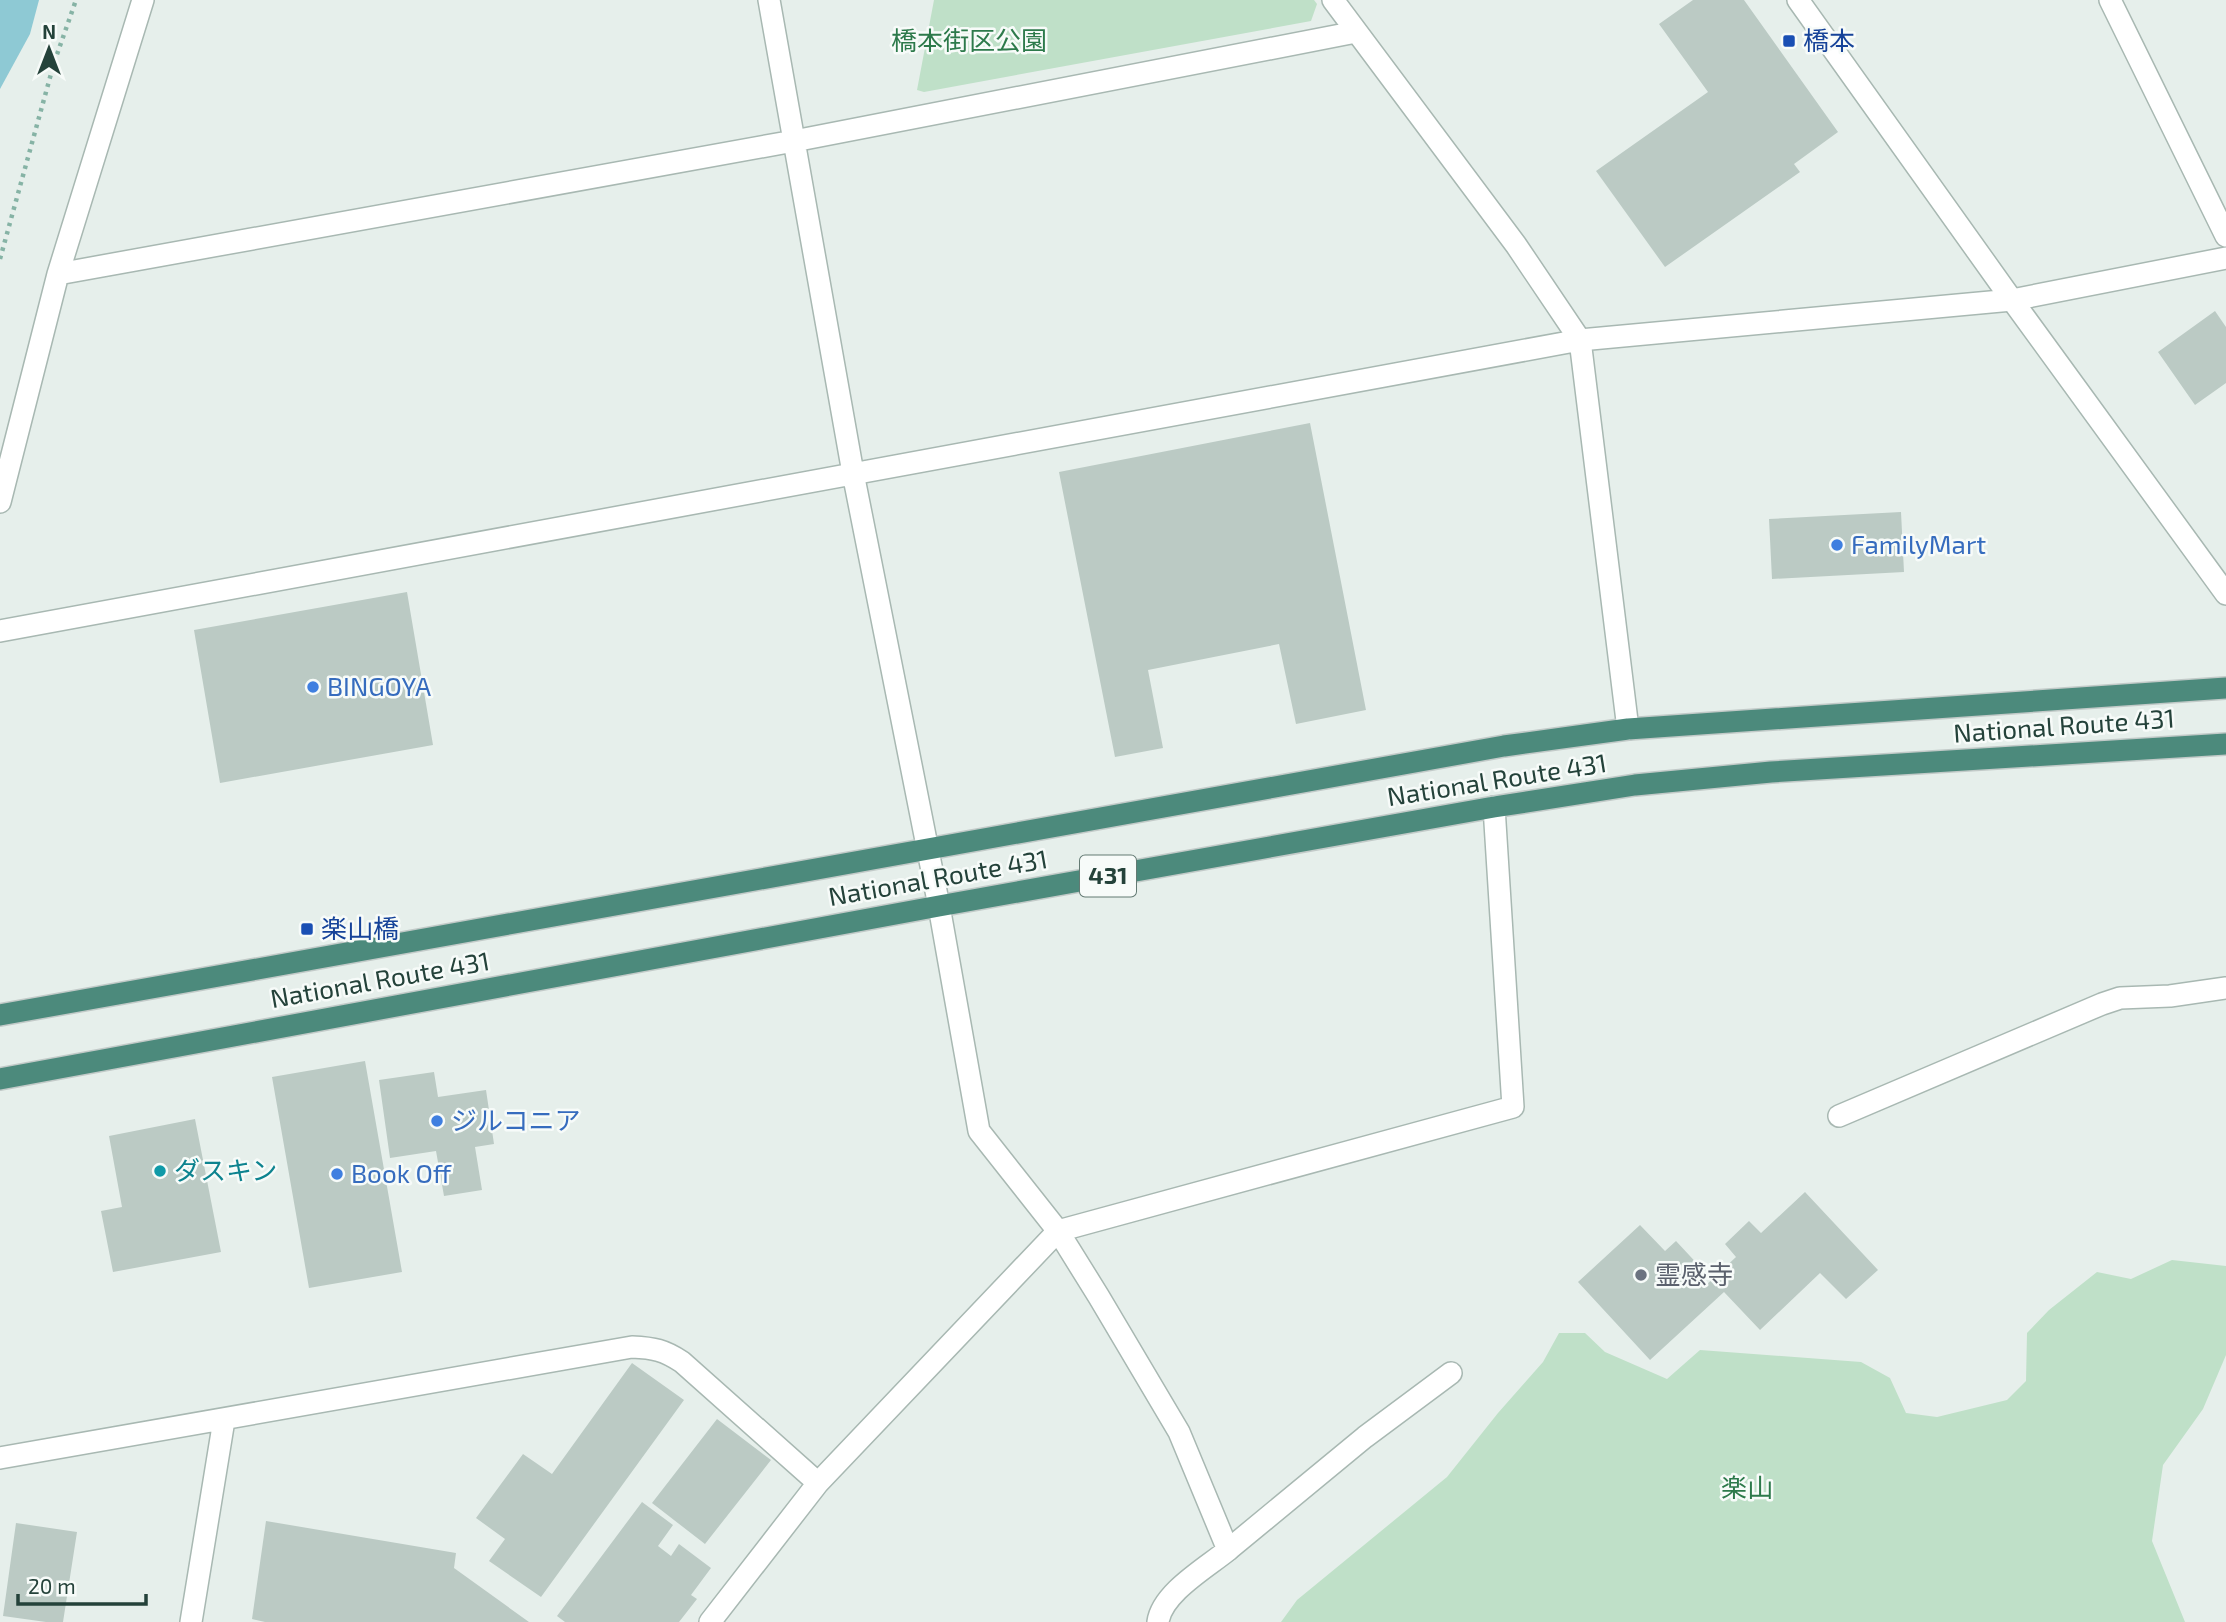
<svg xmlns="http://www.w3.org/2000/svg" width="2226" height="1622" font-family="'Exo 2','Noto Sans JP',sans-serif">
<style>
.green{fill:#bfe0c8}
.water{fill:#8ec9d4}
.building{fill:#bbcac4}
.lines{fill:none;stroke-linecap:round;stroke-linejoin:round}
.service-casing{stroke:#a8b8b2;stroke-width:24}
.minor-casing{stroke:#a8b8b2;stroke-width:24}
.tertiary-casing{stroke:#a8b8b2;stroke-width:24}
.trunk-casing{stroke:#c2cac8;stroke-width:24}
.path{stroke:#86b3a5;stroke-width:4.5;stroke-dasharray:3.5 5;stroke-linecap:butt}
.service{stroke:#fff;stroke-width:21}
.minor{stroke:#fff;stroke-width:21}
.tertiary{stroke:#fff;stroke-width:21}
.trunk{stroke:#4c8a7c;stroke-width:21}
.transit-dot{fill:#1a4fb4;stroke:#f7fbf9;stroke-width:2.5}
.shop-dot{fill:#3f7fe0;stroke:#f7fbf9;stroke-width:2.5}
.culture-dot{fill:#0f9aa8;stroke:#f7fbf9;stroke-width:2.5}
.worship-dot{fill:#6b7280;stroke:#f7fbf9;stroke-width:2.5}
.labels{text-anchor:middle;stroke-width:5;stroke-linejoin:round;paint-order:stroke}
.shield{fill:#f7fbf9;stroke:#637a73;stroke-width:2}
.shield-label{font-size:24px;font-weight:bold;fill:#24423a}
.park-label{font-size:26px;fill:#2d7a4b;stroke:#f7fbf9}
.transit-label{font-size:26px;fill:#164399;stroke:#f7fbf9;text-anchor:start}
.shop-label{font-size:26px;fill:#366cbe;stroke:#f7fbf9;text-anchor:start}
.street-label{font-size:26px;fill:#24423a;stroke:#f7fbf9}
.culture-label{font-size:26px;fill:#0d838f;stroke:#f7fbf9;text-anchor:start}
.worship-label{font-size:26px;fill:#5b616d;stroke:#f7fbf9;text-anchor:start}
</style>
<rect width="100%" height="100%" fill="#e6efeb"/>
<!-- green -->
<path class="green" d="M934 0H1314L1317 4 1311 21 924 92 917 90Z
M2172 1260 2226 1266V1355L2203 1409 2163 1465 2152 1541 2185 1622H1281L1297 1600 1447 1477 1498 1413 1543 1362 1559 1333H1585L1605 1352 1667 1379 1700 1350 1861 1362 1890 1378 1906 1413 1937 1417 2007 1400 2026 1381 2027 1333 2049 1310 2097 1272 2131 1279Z"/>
<!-- water -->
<path class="water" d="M0 0H39L30 34 0 89Z"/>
<!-- building -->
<path class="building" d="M1693 0H1744L1838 132 1794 164 1800 172 1665 267 1596 171 1708 92 1659 24Z
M2215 311 2226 327V383L2195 405 2158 352Z
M1310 423 1366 710 1296 724 1279 644 1148 670 1163 748 1115 757 1059 472Z
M1901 512 1904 572 1772 579 1769 519Z
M407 592 433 745 220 783 194 630Z
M365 1061 402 1272 309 1288 272 1077Z
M434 1072 438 1097 486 1090 494 1144 475 1147 482 1190 444 1196 436 1151 390 1158 379 1080Z
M195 1119 221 1252 113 1272 101 1211 122 1207 109 1136Z
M1805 1192 1878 1270 1846 1299 1820 1273 1760 1330 1724 1292 1650 1360 1578 1282 1640 1225 1665 1251 1676 1241 1703 1270 1695 1277 1704 1287 1736 1257 1725 1244 1749 1221 1761 1233Z
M632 1363 684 1400 541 1597 489 1561 505 1539 476 1518 523 1454 552 1474Z
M717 1419 771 1460 705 1544 652 1503Z
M642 1502 673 1525 658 1546 671 1556 679 1544 711 1568 691 1595 697 1599 679 1622H565L557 1616Z
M266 1521 456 1553 454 1568 529 1622H265L252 1619Z
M16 1523 77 1532 63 1622H46L3 1616Z"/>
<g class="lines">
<defs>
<path id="service" d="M1228 1550 1365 1437 1451 1373"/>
<path id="minor" d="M769 0 853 473 939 906 979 1131 1058 1231 1099 1297 1179 1432 1228 1550C1206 1568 1162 1593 1158 1622
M1333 0 1516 245 1580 340 1628 729
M2110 0 2226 236
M58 274 794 141 1356 32
M0 502 58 274 143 0
M0 631 1580 340 2012 300 2226 258
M1839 1116 2102 1004 2120 998 2170 996 2226 988
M0 1458 632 1347C654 1348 664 1350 682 1362L818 1483
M191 1622 224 1420
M710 1622 818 1483 1058 1231 1513 1107 1494 807"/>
<path id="tertiary" d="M1798 0 2012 300 2226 594"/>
<path id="trunk" d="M0 1015 1504 746 1628 729 2226 688
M0 1079 939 906 1494 807 1635 785 1771 772 2226 744"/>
</defs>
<!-- service casing -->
<use href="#service" class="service-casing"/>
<!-- minor casing -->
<use href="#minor" class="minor-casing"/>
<!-- tertiary casing -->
<use href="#tertiary" class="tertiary-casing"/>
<!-- trunk casing -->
<use href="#trunk" class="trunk-casing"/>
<!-- path -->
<path class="path" d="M0 259 54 63 76 0"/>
<!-- service -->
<use href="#service" class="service"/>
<!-- minor -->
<use href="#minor" class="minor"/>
<!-- tertiary -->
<use href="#tertiary" class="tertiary"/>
<!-- trunk -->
<use href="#trunk" class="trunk"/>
</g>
<!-- markers -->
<g class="transit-dot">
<rect x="1782" y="34" width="14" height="14" rx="3.5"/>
<rect x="300" y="922" width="14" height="14" rx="3.5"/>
</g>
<g class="shop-dot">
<circle cx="1837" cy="545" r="7"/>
<circle cx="313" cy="687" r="7"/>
<circle cx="437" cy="1121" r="7"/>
<circle cx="337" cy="1174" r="7"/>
</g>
<circle class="culture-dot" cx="160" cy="1171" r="7"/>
<circle class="worship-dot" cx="1641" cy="1275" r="7"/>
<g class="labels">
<!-- shield labels -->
<rect class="shield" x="1080" y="855.5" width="56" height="41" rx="5"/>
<g class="shield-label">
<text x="1108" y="884">431</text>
</g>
<!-- park labels -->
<g class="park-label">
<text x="969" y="50">橋本街区公園</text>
<text x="1747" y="1497">楽山</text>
</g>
<!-- transit labels -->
<g class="transit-label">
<text x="1803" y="50">橋本</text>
<text x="321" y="938">楽山橋</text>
</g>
<!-- shop labels -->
<g class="shop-label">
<text x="1851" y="554">FamilyMart</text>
<text x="327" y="696">BINGOYA</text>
<text x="451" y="1130">ジルコニア</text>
<text x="351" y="1183">Book Off</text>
</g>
<!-- street labels -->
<g class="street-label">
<text transform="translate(2064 726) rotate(-4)" y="9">National Route 431</text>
<text transform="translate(1497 780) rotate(-9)" y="9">National Route 431</text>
<text transform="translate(938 878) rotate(-10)" y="9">National Route 431</text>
<text transform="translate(380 980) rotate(-10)" y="9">National Route 431</text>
</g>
<!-- culture labels -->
<g class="culture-label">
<text x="174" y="1180">ダスキン</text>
</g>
<!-- worship labels -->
<g class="worship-label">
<text x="1655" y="1284">霊感寺</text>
</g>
</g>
<!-- north arrow -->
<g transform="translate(49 49)" stroke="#f7fbf9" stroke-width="5" paint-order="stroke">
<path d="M0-5L12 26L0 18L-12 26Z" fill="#24423a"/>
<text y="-10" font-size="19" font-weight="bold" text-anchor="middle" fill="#24423a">N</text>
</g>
<!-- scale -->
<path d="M18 1594v10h128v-10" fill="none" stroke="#24423a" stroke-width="3.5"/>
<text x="28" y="1594" font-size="21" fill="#24423a" stroke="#f7fbf9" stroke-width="5" paint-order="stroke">20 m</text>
</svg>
